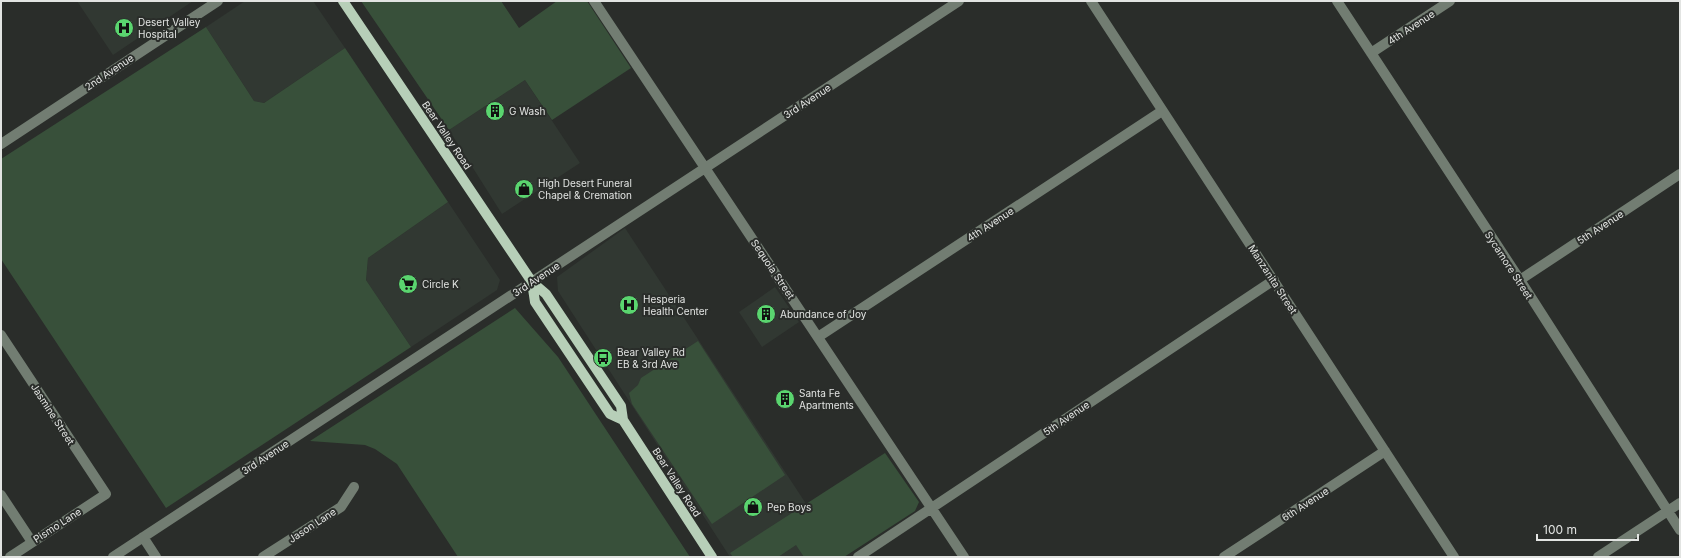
<svg xmlns="http://www.w3.org/2000/svg" width="1681" height="558" font-family="Inter,sans-serif">
<style>
.built{fill:#313832}
.green{fill:#38503a}
.lines{fill:none;stroke-linecap:round;stroke-linejoin:round}
.minor{stroke:#727d72;stroke-width:10}
.major{stroke:#b7cfb8;stroke-width:10}
.labels{text-anchor:middle;stroke-width:4;stroke-linejoin:round;paint-order:stroke}
.poi-label{font-size:10px;fill:#e2e4e2;stroke:#2a2d2a;text-anchor:start}
.street-label{font-size:10px;fill:#e2e4e2;stroke:#2a2d2a}
</style>
<rect width="100%" height="100%" fill="#2a2d2a"/>
<!-- built -->
<path class="built" d="M77 1H193L113 55Z
M245 1H313L345 48 264 103 254 101 206 27Z
M525 80 580 163 502 214 449 130Z
M448 202 500 280 497 290 411 347 366 280 368 258Z
M625 228 841 557H730L558 291 557 277Z
M775 287 799 322 762 347 739 312Z"/>
<!-- green -->
<path class="green" d="M361 1H501L519 28 557 1H587L631 68 552 120 525 80 449 130Z
M206 27 254 101 264 103 345 48 448 202 368 258 366 280 411 347 166 508 1 259V159Z
M515 308 558 357 690 557H458L397 464 375 449 365 445 310 441Z
M698 341 785 475 712 524 632 404 629 393 638 385 641 378Z
M885 453 919 502 915 511 844 557H804L796 545 778 557H733L730 553Z"/>
<g class="lines">
<!-- minor -->
<path class="minor" d="M594 1 964 557
M1091 1 1454 557
M1337 1 1520 280 1680 530
M1371 53 1450 1
M1 144 218 1
M1520 280 1680 174
M1 335 106 494 10 557
M818 337 1162 111
M1 495 32 542
M143 537 156 557
M113 557 959 1
M263 557 341 507 354 487
M858 557 1274 280
M1224 557 1385 451
M1598 557 1680 503"/>
<!-- major -->
<path class="major" d="M343 1 532 282 546 294 621 406 623 420 712 557
M532 282 535 302 610 414 623 420"/>
</g>
<!-- icons -->
<defs>
<symbol id="hospital-disc" viewBox="-11 -11 22 22"><circle r="9.5" fill="#5ad56f" stroke="#2a2d2a"/><path d="M-5-5h3v3.5h4V-5h3V5h-3V1.5h-4V5h-3Z" fill="#111"/></symbol>
<symbol id="building-disc" viewBox="-11 -11 22 22"><circle r="9.5" fill="#5ad56f" stroke="#2a2d2a"/><path d="M-4-6H4V6H1V3H-1V6H-4ZM-2.5-4.3h1.7v1.8h-1.7ZM.8-4.3h1.7v1.8H.8ZM-2.5-1h1.7V.8h-1.7ZM.8-1h1.7V.8H.8Z" fill="#111"/></symbol>
<symbol id="shop-disc" viewBox="-11 -11 22 22"><circle r="9.5" fill="#5ad56f" stroke="#2a2d2a"/><path d="M-5-2.5h2.3a2.7 3.5 0 0 1 5.4 0H5L5.5 6h-11ZM-1.5-2.5h3a1.5 2.3 0 0 0-3 0Z" fill="#111"/></symbol>
<symbol id="supermarket-disc" viewBox="-11 -11 22 22"><circle r="9.5" fill="#5ad56f" stroke="#2a2d2a"/><path d="M-6-5.5h2.5l.6 2H6L4.5 2H-2.5L-4.4-4H-6ZM-1.5 3.2a1.3 1.3 0 1 0 .1 0ZM3 3.2a1.3 1.3 0 1 0 .1 0Z" fill="#111"/></symbol>
<symbol id="bus-disc" viewBox="-11 -11 22 22"><circle r="9.5" fill="#5ad56f" stroke="#2a2d2a"/><path d="M-5-6H5V4H4V6H2V4H-2V6H-4V4H-5ZM-3.5-4V0h7V-4ZM-3.5 1.2v1.5H-2V1.2ZM2 1.2v1.5H3.5V1.2Z" fill="#111"/></symbol>
</defs>
<g fill-rule="evenodd">
<use href="#hospital-disc" x="113" y="17" width="22" height="22"/>
<use href="#building-disc" x="484" y="100" width="22" height="22"/>
<use href="#shop-disc" x="513" y="178" width="22" height="22"/>
<use href="#supermarket-disc" x="397" y="273" width="22" height="22"/>
<use href="#hospital-disc" x="618" y="294" width="22" height="22"/>
<use href="#building-disc" x="755" y="303" width="22" height="22"/>
<use href="#bus-disc" x="592" y="347" width="22" height="22"/>
<use href="#building-disc" x="774" y="388" width="22" height="22"/>
<use href="#shop-disc" x="742" y="496" width="22" height="22"/>
</g>
<g class="labels">
<!-- poi labels -->
<g class="poi-label">
<text x="138" y="26">Desert Valley<tspan x="138" dy="12">Hospital</tspan></text>
<text x="509" y="115">G Wash</text>
<text x="538" y="187">High Desert Funeral<tspan x="538" dy="12">Chapel &amp; Cremation</tspan></text>
<text x="422" y="288">Circle K</text>
<text x="643" y="303">Hesperia<tspan x="643" dy="12">Health Center</tspan></text>
<text x="780" y="318">Abundance of Joy</text>
<text x="617" y="356">Bear Valley Rd<tspan x="617" dy="12">EB &amp; 3rd Ave</tspan></text>
<text x="799" y="397">Santa Fe<tspan x="799" dy="12">Apartments</tspan></text>
<text x="767" y="511">Pep Boys</text>
</g>
<!-- street labels -->
<g class="street-label">
<text transform="translate(1411 27) rotate(-33)" y="4">4th Avenue</text>
<text transform="translate(109 72) rotate(-34)" y="4">2nd Avenue</text>
<text transform="translate(807 101) rotate(-33)" y="4">3rd Avenue</text>
<text transform="translate(447 135) rotate(56)" y="4">Bear Valley Road</text>
<text transform="translate(990 224) rotate(-33)" y="4">4th Avenue</text>
<text transform="translate(1600 227) rotate(-33)" y="4">5th Avenue</text>
<text transform="translate(1509 265) rotate(57)" y="4">Sycamore Street</text>
<text transform="translate(773 269) rotate(56)" y="4">Sequoia Street</text>
<text transform="translate(536 279) rotate(-33)" y="4">3rd Avenue</text>
<text transform="translate(1273 279) rotate(57)" y="4">Manzanita Street</text>
<text transform="translate(53 414) rotate(57)" y="4">Jasmine Street</text>
<text transform="translate(1066 418) rotate(-34)" y="4">5th Avenue</text>
<text transform="translate(265 457) rotate(-33)" y="4">3rd Avenue</text>
<text transform="translate(677 482) rotate(57)" y="4">Bear Valley Road</text>
<text transform="translate(1305 504) rotate(-33)" y="4">6th Avenue</text>
<text transform="translate(57 525) rotate(-33)" y="4">Pismo Lane</text>
<text transform="translate(312 525) rotate(-33)" y="4">Jason Lane</text>
</g>
</g>
<!-- border -->
<rect width="1681" height="558" fill="none" stroke="#e2e4e2" stroke-width="4"/>
<!-- scale -->
<path d="M1537 534v6h101v-6" fill="none" stroke="#e2e4e2" stroke-width="2"/>
<text x="1543" y="534" font-size="12" fill="#e2e4e2" stroke="#2a2d2a" stroke-width="3" paint-order="stroke">100 m</text>
</svg>
